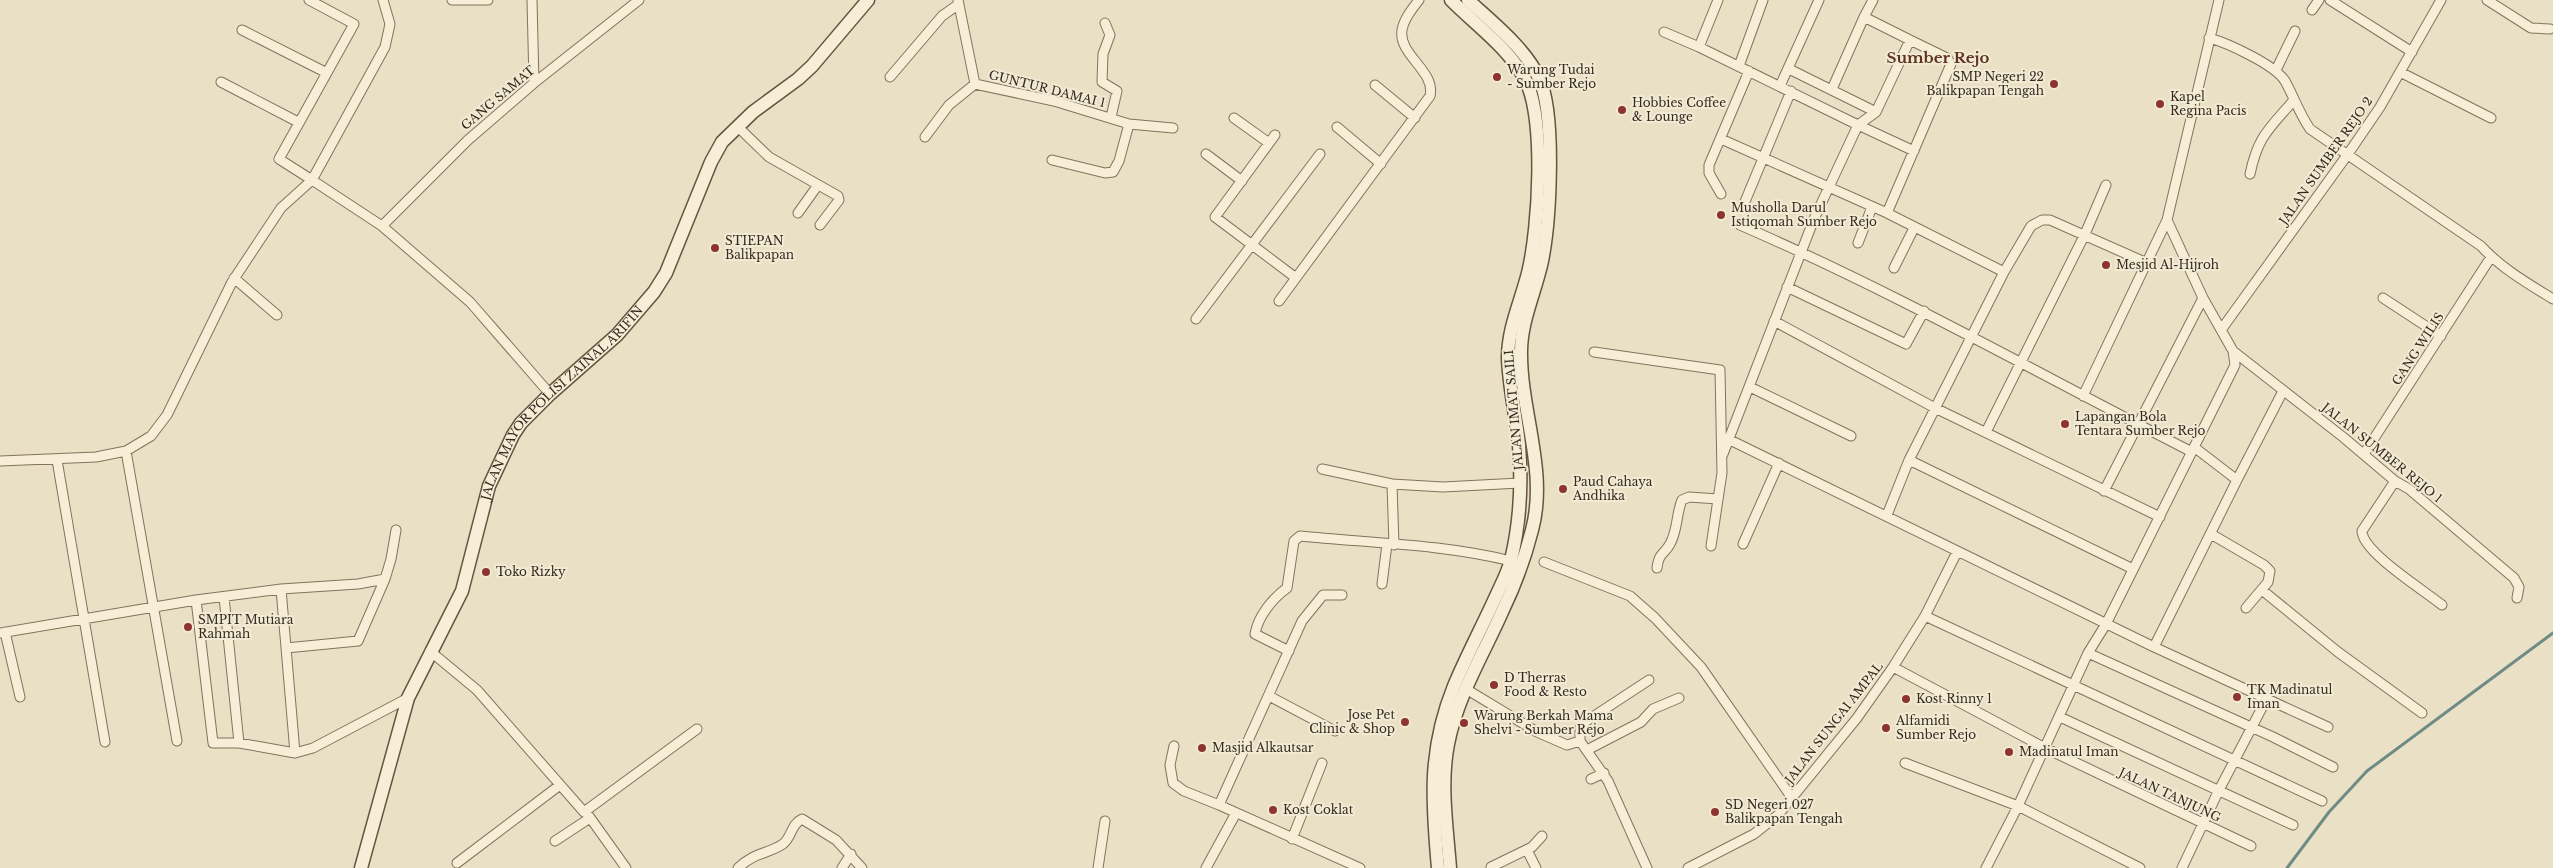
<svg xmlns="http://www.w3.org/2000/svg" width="2553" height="868" font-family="'Libre Baskerville',serif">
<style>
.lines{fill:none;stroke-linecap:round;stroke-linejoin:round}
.stream{stroke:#6e8b85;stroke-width:3}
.minor-casing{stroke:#83735d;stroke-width:11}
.secondary-casing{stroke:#655440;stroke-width:15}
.minor{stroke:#f6eed7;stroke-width:9}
.secondary{stroke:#f6eed7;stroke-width:12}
.poi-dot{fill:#8d3432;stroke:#f2ebd4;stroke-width:2}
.labels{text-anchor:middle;stroke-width:4;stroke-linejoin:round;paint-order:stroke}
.poi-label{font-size:12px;fill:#352a1f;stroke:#f2ebd4;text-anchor:start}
.street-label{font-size:12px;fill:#352a1f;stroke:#f2ebd4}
.quarter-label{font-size:15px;font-weight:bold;fill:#5e3122;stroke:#f2ebd4}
</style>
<rect width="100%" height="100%" fill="#eae0c5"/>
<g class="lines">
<!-- stream -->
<path class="stream" d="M2287 868 2329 812 2367 771 2553 633"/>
<defs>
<path id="minor" d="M383 0 390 24 385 47 312 180 382 226 470 302 550 394
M452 0H488
M532 0 534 83
M1718 0 1699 47 1858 125 1814 219 1723 454
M2330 0 2412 52
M2487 0 2531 28 2550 29
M2312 10 2319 0
M1864 17 1873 0
M1105 23 1110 35 1103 54 1102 82 1117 91 1111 117
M242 30 325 72
M1664 32 1699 47
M2209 38C2228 43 2275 65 2285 81 2294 97 2299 113 2310 129L2481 246C2501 268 2527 283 2553 299
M1739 66 1763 0
M1789 69 1876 112
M2276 70 2295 31
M2400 72 2491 118
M890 77 942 16 959 4
M221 82 298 122
M975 84 1054 101 1129 124 1173 128
M1375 85 1415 118
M1780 86 1819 0
M1832 89 1864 17 1910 40 1876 112 1858 125
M1234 118 1269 143
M1858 125 1914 151
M738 127 769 157 838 196 839 200 820 225
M1337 127 1381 164
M1275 135 1215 217 1296 278
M925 137 949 105 975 84 958 0
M1721 139 1887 213 2004 272
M1206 154 1242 181
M1052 160 1105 173 1113 172 1119 161 1129 124
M2250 174C2258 136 2269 129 2293 101
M1721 194 1709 173V165L1749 71
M1744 204 1791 91
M798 213 818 185
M1887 213 1951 64 1947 58 1910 40
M1740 225C1895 292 2041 375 2192 452
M382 226 468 140 534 83 639 0
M1858 243 1872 207
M1894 268 1914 228
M234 278 277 315
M1787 287 1906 344 1924 311
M2383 298 2441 336
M1279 301 1430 96C1436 71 1398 55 1402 30 1404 19 1412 9 1419 0
M1196 319 1320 154
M1774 321 1935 408 2160 517
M2221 330 2348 154 2380 107 2441 0
M2233 351 2343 437 2395 481 2409 489 2514 578 2519 587 2517 598
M1594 352 1720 370 1722 473 1711 546
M1750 387 1851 436
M2083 396 2167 220
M1986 432 2085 234 2106 185
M1730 440 2154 647 2328 727
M126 451 177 741
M2364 454 2491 257
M57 460 105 742
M1909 460 2133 569
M0 461 96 457 126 451 151 436 167 415 232 282 281 208 312 180 279 159 354 24 309 0
M1322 469 1392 484
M2237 480 2283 391
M2395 481 2362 531C2362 552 2425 591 2442 605
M2104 491 2203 298
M1887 515 1909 460 2004 272 2031 226 2042 220H2050L2147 263
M2211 534 2264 565 2270 571 2268 582 2246 608
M1743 544 1779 463
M1394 545 1392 484 1443 487 1520 483
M1544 562 1630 596 1655 618 1701 667 1792 798
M1657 568C1659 552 1664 555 1670 544 1678 530 1676 514 1682 500L1689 497 1718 499
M1382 584 1387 544
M281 589 358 584 385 579
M2262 590 2338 652 2422 713
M1342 595H1323L1302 621 1219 805 1360 868
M224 597 239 743
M196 600 213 743H239L295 753
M1925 616 2322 801
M5 632 20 697
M0 633 196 600 281 589 295 753 313 748 408 698
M2154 647 2237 480 2194 447
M286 648 358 641 385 579 391 559 396 530
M430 651 477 690 584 812 697 729
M1289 651 1255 634C1258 616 1273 598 1287 588L1294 541 1300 536C1370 543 1442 544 1511 561
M2088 653 2273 737 2333 767
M1893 667 2045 748 2251 846
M1466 689 1537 732 1567 745 1580 741
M1269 696 1335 731
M2060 717 2293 825
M1580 741 1608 781 1647 868
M1580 741V728L1585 722 1649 680
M1174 746 1170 765 1173 783 1184 791 1219 805
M1587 750 1641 722 1653 709 1679 698
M1905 763 2018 806 2140 868
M1591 779 1604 773
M586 812 626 868
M1292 839 1322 763
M555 841 590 818
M1527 850 1536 868
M457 863 560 785
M1491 867 1532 847 1542 836
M738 868C755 852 768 854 783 844 792 837 791 824 802 819L836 840 862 868
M842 868 851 854
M1098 868 1105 821
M1206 868 1236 813
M1688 868 1754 834 1778 815 1857 718 1893 667 1925 616 1957 552
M1986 868 2018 806 2088 653 2106 624 2235 365 2233 351 2203 298 2167 220 2219 0
M2182 868 2218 792 2266 700"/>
<g id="secondary">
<path id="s1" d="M361 868 408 698 462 591 489 486 513 435 521 423 550 394 617 335 654 292 666 273 711 162 722 142 753 112 798 79 812 66 868 0"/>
<path d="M1438 868C1432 801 1428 750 1454 686 1467 655 1483 625 1497 594 1502 583 1508 572 1511 560 1520 523 1522 483 1519 445 1516 416 1509 387 1508 358 1508 328 1521 301 1528 273 1539 228 1546 116 1524 77 1506 46 1476 25 1451 0"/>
<path d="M1450 868C1447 828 1440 784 1448 744 1457 697 1483 655 1502 612 1515 585 1525 558 1532 530 1548 471 1520 410 1521 351 1521 321 1536 290 1542 261 1550 221 1556 114 1539 78 1525 48 1492 22 1468 0"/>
</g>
</defs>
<!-- minor casing -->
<use href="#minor" class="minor-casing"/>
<!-- secondary casing -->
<use href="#secondary" class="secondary-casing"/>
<!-- minor -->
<use href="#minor" class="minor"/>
<!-- secondary -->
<use href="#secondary" class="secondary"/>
</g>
<!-- markers -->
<g class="poi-dot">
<circle cx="1497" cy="77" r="5"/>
<circle cx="2054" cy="84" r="5"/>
<circle cx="2160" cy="104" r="5"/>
<circle cx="1622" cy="110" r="5"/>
<circle cx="1721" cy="215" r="5"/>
<circle cx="715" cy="248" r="5"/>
<circle cx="2106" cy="265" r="5"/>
<circle cx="2065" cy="424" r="5"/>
<circle cx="1563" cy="489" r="5"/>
<circle cx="486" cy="572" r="5"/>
<circle cx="188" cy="627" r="5"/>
<circle cx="1494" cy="685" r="5"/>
<circle cx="2237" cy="697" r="5"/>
<circle cx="1906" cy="699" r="5"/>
<circle cx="1405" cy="722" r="5"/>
<circle cx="1464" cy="723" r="5"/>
<circle cx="1886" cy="728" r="5"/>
<circle cx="1202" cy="748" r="5"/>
<circle cx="2009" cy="752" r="5"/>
<circle cx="1273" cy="810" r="5"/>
<circle cx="1715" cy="812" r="5"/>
</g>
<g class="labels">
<!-- poi labels -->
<g class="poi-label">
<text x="1507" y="74">Warung Tudai<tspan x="1507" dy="14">- Sumber Rejo</tspan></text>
<text x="2044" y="81" text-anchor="end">SMP Negeri 22<tspan x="2044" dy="14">Balikpapan Tengah</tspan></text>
<text x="2170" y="101">Kapel<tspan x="2170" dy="14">Regina Pacis</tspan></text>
<text x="1632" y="107">Hobbies Coffee<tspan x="1632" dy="14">&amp; Lounge</tspan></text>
<text x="1731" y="212">Musholla Darul<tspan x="1731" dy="14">Istiqomah Sumber Rejo</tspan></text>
<text x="725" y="245">STIEPAN<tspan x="725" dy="14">Balikpapan</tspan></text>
<text x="2116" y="269">Mesjid Al-Hijroh</text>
<text x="2075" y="421">Lapangan Bola<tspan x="2075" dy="14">Tentara Sumber Rejo</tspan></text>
<text x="1573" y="486">Paud Cahaya<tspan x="1573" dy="14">Andhika</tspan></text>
<text x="496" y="576">Toko Rizky</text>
<text x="198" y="624">SMPIT Mutiara<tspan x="198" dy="14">Rahmah</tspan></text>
<text x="1504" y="682">D Therras<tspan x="1504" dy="14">Food &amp; Resto</tspan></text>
<text x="2247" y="694">TK Madinatul<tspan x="2247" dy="14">Iman</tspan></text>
<text x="1916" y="703">Kost Rinny 1</text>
<text x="1395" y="719" text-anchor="end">Jose Pet<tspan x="1395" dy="14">Clinic &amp; Shop</tspan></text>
<text x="1474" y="720">Warung Berkah Mama<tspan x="1474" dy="14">Shelvi - Sumber Rejo</tspan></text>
<text x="1896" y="725">Alfamidi<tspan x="1896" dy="14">Sumber Rejo</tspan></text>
<text x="1212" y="752">Masjid Alkautsar</text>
<text x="2019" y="756">Madinatul Iman</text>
<text x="1725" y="809">SD Negeri 027<tspan x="1725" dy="14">Balikpapan Tengah</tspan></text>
<text x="1283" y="814">Kost Coklat</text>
</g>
<!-- street labels -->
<g class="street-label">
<text transform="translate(1047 89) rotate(14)" y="4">GUNTUR DAMAI 1</text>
<text transform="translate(498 98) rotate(-40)" y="4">GANG SAMAT</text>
<text transform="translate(2326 161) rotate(-55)" y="4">JALAN SUMBER REJO 2</text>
<text transform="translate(2418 349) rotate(-57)" y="4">GANG WILIS</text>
<text dy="4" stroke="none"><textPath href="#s1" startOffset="516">JALAN MAYOR POLISI ZAINAL ARIFIN</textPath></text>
<text transform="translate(1514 410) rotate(-95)" y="4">JALAN IMAT SAILI</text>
<text transform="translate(2382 453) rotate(39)" y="4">JALAN SUMBER REJO 1</text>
<text transform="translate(1834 723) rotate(-52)" y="4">JALAN SUNGAI AMPAL</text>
<text transform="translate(2170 795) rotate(25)" y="4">JALAN TANJUNG</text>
</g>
<!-- quarter labels -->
<g class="quarter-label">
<text x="1938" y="63">Sumber Rejo</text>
</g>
</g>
</svg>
